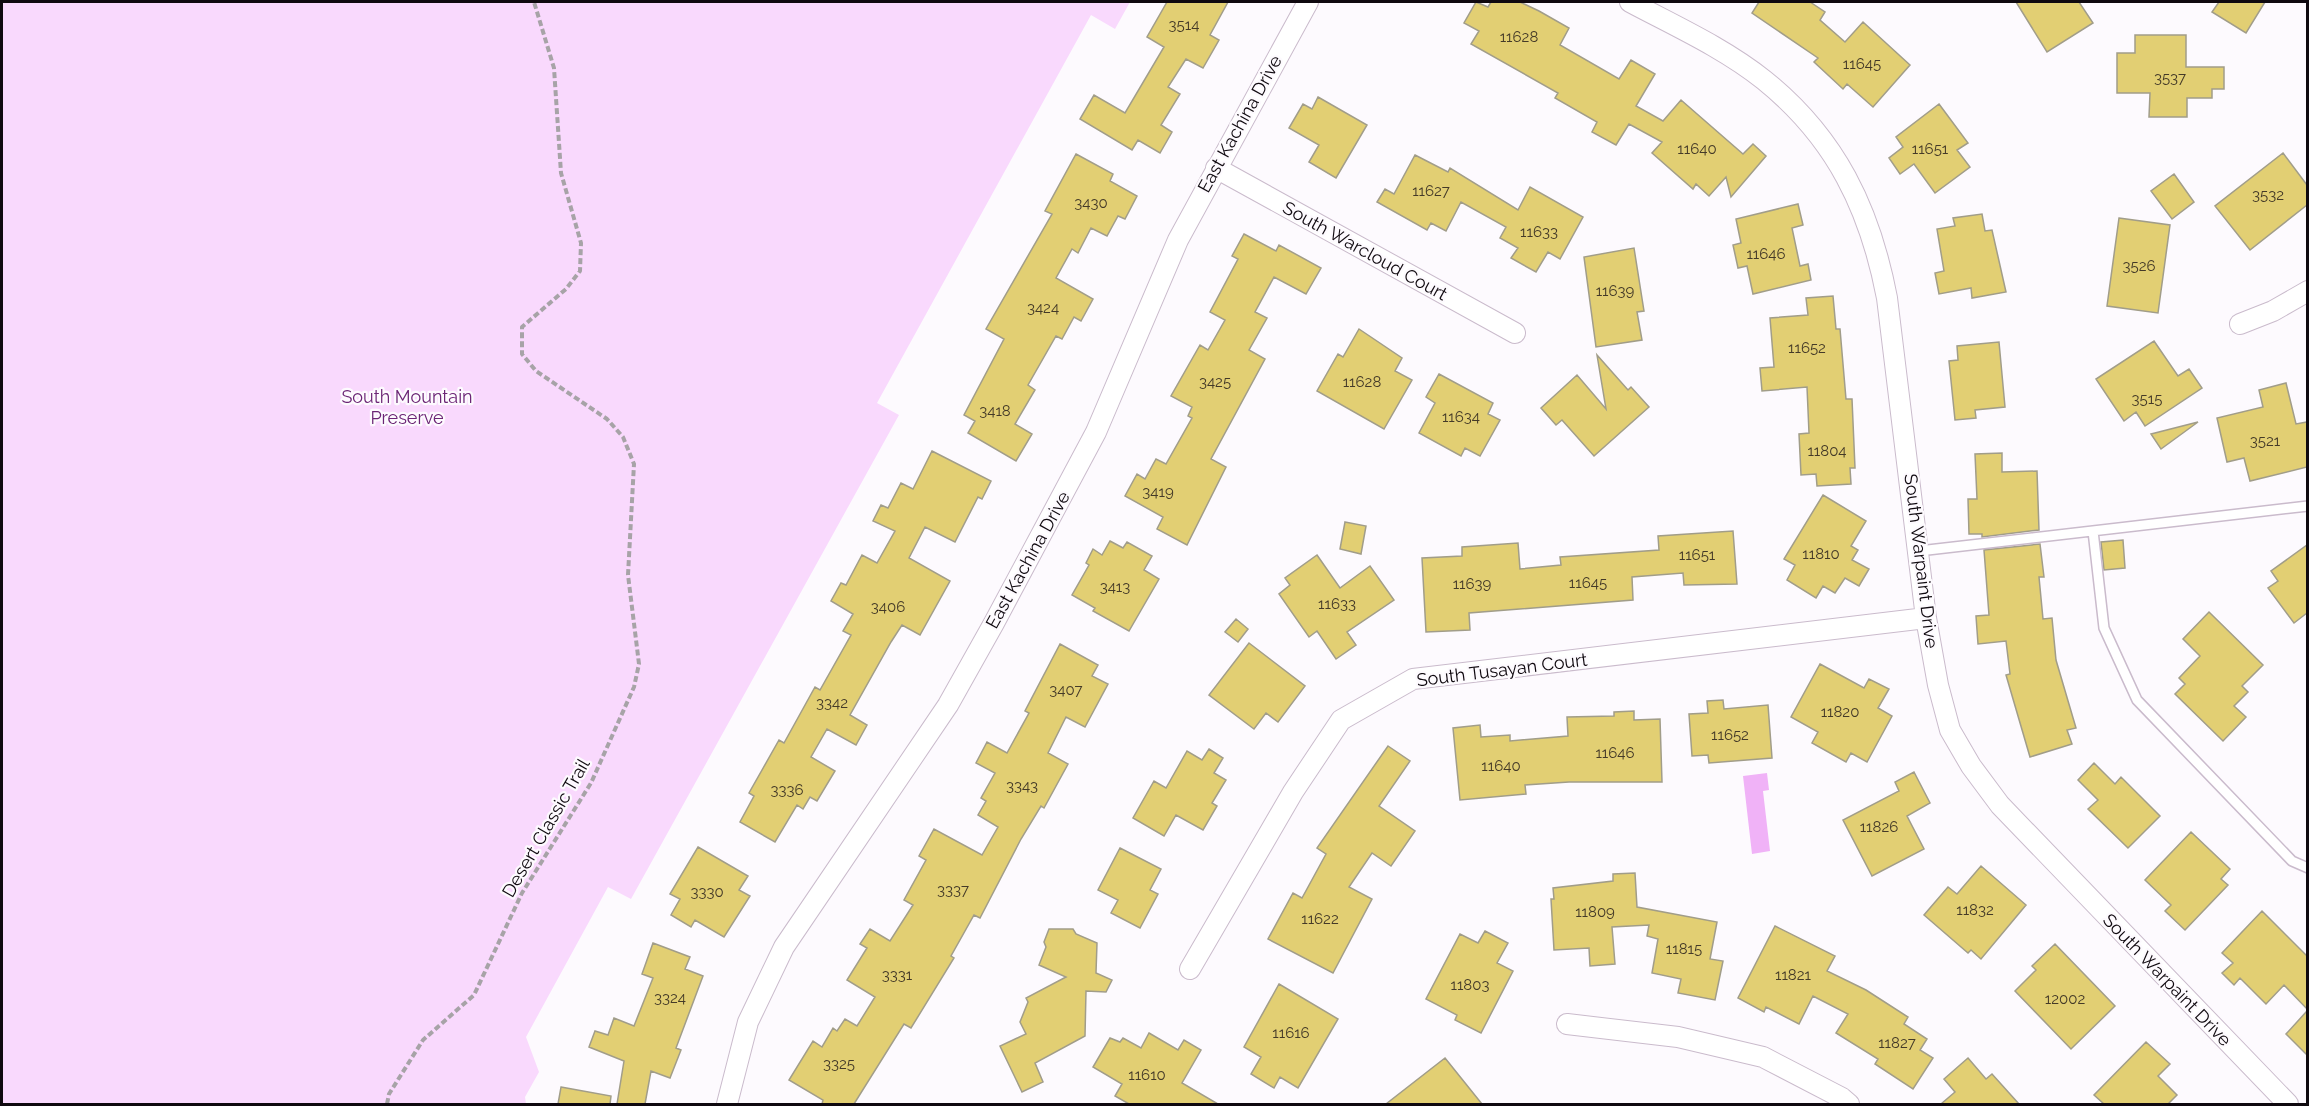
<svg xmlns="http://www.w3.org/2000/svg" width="2309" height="1106" font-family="Raleway,sans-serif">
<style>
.green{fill:#f9d9fd}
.water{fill:#f0b2f7}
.building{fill:#e2cf73;stroke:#a19d89;stroke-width:1.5}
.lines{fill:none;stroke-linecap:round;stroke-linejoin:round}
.service-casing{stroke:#cabbcc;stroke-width:12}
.minor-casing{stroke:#cabbcc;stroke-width:22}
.path{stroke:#a7a3a7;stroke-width:4;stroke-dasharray:6 3;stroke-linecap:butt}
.service{stroke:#fff;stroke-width:9}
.minor{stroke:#fff;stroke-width:20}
.labels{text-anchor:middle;stroke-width:4.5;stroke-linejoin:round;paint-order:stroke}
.number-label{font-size:15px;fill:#443a28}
.street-label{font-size:18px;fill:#0f090f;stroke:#fdfafe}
.park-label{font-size:18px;fill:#6b2475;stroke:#fdfafe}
</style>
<rect width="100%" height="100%" fill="#fdfafe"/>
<!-- green -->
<path class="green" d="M2 2H1130L1115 29 1091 15 877 403 899 415 631 899 608 887 526 1037 539 1072 525 1097 526 1104H2Z"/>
<!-- water -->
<path class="water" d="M1767 773 1769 790 1763 791 1770 851 1752 854 1743 776Z"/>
<!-- building -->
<path class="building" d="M1167 2H1228L1210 35 1219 40 1203 68 1186 59 1168 87 1180 94 1161 125 1172 132 1160 153 1138 140 1132 150 1080 119 1094 95 1125 113 1164 47 1147 37Z
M1476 2 1488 7 1491 2H1520L1539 11 1569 28 1560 45 1619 79 1631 60 1655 74 1636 106 1663 121 1681 100 1743 154 1753 144 1766 156 1731 197 1726 177 1709 196 1696 184 1693 189 1652 153 1662 142 1629 124 1616 145 1592 132 1597 122 1555 98 1558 93 1471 44 1479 31 1464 23Z
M1759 2H1810L1825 12 1820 20 1845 42 1863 22 1910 65 1873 107 1847 84 1843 89 1814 62 1818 58 1752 13Z
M2016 2H2079L2093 23 2047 52Z
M2219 2H2265L2246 33 2212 12Z
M2135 35H2186V67H2224V89H2212V98H2187V117H2149L2150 93H2117V53H2135Z
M1318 97 1367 125 1336 178 1309 162 1319 145 1289 128 1303 104 1312 109Z
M1939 104 1968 143 1957 150 1970 167 1935 193 1914 164 1900 174 1889 158 1903 147 1896 137Z
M2283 153 2307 185V205L2250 250 2215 206Z
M1076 154 1113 174 1110 181 1137 196 1125 219 1118 216 1107 236 1091 228 1078 253 1072 249 1056 278 1093 299 1081 321 1074 317 1062 339 1056 336 1028 385 1035 390 1015 424 1032 434 1016 461 968 433 975 421 964 415 1004 339 986 329 1052 214 1045 211Z
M1415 155 1448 172 1450 168 1518 210 1530 187 1583 217 1560 259 1548 252 1536 272 1511 258 1518 248 1500 238 1506 227 1461 202 1446 231 1431 223 1427 230 1377 202 1385 189 1394 194Z
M2174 174 2194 202 2172 219 2151 191Z
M1798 204 1803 225 1792 228 1800 266 1808 264 1811 280 1753 294 1747 266 1738 268 1733 245 1741 243 1736 219Z
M1982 214 1985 231 1992 230 2006 292 1972 298 1971 288 1939 294 1935 273 1944 271 1937 229 1955 226 1953 218Z
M2119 218 2170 225 2158 313 2107 306Z
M1244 234 1276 251 1279 245 1321 268 1306 294 1274 277 1255 312 1267 318 1249 350 1265 359 1211 459 1226 467 1187 545 1157 529 1163 517 1125 496 1137 474 1145 479 1156 459 1166 464 1192 418 1188 416 1192 407 1171 396 1200 345 1208 350 1225 320 1210 312 1238 259 1232 256Z
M1634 248 1644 311 1637 312 1642 340 1596 347 1584 257Z
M1833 296 1836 329H1840L1846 399H1852L1855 468H1850L1851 484 1817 486 1816 474 1801 475 1799 434 1809 433 1807 387 1762 391 1760 368 1774 367 1770 318 1808 315 1806 298Z
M1359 329 1402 358 1395 371 1412 380 1384 429 1317 391 1338 354 1343 357Z
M2154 341 2178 376 2189 369 2202 388 2145 426 2136 412 2124 421 2096 379Z
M1999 342 2005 407 1975 410 1976 418 1955 420 1949 361 1958 360 1957 346Z
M1597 355 1628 390 1631 387 1649 407 1594 456 1562 420 1556 425 1541 408 1577 375 1606 409Z
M1439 374 1493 403 1488 414 1500 420 1480 456 1465 448 1461 456 1419 433 1435 403 1426 397Z
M2286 383 2296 424 2307 422V467L2250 481 2244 458 2227 462 2217 418 2263 407 2259 390Z
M2198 422 2161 449 2151 434Z
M932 451 991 481 982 499 978 497 955 542 925 527 909 558 950 581 920 635 902 625 891 642 850 715 867 725 856 745 827 729 811 757 835 771 817 801 810 797 803 809 797 805 775 842 740 822 754 796 749 793 779 740 784 743 815 687 820 690 851 635 843 631 853 614 831 601 841 583 846 585 862 555 877 563 895 531 873 521 881 505 888 508 901 483 913 489Z
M2002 453V472L2037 471 2039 530 1982 537V534H1969L1968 499H1977L1975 454Z
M1823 495 1866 521 1851 546 1858 550 1852 560 1869 569 1859 586 1845 578 1835 593 1823 586 1816 598 1787 580 1795 565 1784 559Z
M1345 522 1366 526 1361 554 1340 549Z
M1733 531 1737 584 1684 585 1683 573 1632 577 1633 600 1469 613 1470 630 1426 632 1422 558 1462 556V547L1518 543 1520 569 1561 565 1560 557 1659 550 1658 536Z
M2123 540 2125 568 2104 570 2101 542Z
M1110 541 1123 548 1127 542 1152 556 1144 570 1159 579 1129 631 1093 611 1095 608 1072 595 1089 565 1086 563 1093 549 1102 555Z
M2040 544 2044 577H2039L2043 619 2052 618 2056 660 2076 728 2067 730 2072 744 2030 757 2006 675 2010 674 2006 641 1978 644 1976 616 1989 615 1984 550Z
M2307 545V613L2294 623 2268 588 2278 581 2271 571Z
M1317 555 1340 588 1370 566 1394 600 1347 632 1356 645 1336 659 1317 631 1309 637 1279 594 1290 585 1285 578Z
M2209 612 2263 665 2242 686 2248 692 2234 706 2246 717 2223 741 2175 694 2185 684 2179 678 2200 656 2183 639Z
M1236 619 1248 629 1238 642 1225 632Z
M1249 643 1305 686 1278 722 1266 713 1254 729 1209 695Z
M1060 644 1098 665 1092 676 1108 684 1085 727 1066 717 1048 753 1068 764 1044 808 1041 806 1021 839 980 918 974 915 951 956 954 958 911 1028 904 1024 854 1104H822L823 1100 789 1080 813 1041 822 1047 833 1028 837 1031 845 1019 857 1026 875 997 847 980 867 948 860 944 870 929 890 941 913 905 904 900 926 860 919 856 934 829 982 855 998 827 978 815 986 801 981 798 995 773 976 763 987 742 1007 753 1029 713 1025 711Z
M1820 664 1864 688 1869 679 1889 689 1878 708 1892 716 1867 762 1851 753 1846 762 1812 743 1818 732 1791 717Z
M1723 700 1724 709 1768 705 1772 758 1709 763 1708 755 1692 756 1689 714 1708 713 1707 701Z
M1634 711V720L1660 719 1662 782H1569L1525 785 1526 794 1460 800 1453 728 1480 725 1481 737 1510 735V741L1568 736 1567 717 1614 716V712Z
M1388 746 1410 761 1379 806 1415 831 1391 866 1372 853 1349 887 1372 899 1333 973 1268 939 1293 893 1302 898 1326 854 1317 848Z
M1209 749 1223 758 1214 773 1226 780 1212 803 1217 806 1203 830 1176 815 1164 836 1133 818 1154 781 1166 788 1187 751 1202 760Z
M2094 763 2115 784 2121 777 2160 816 2128 848 2088 809 2098 800 2078 780Z
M1914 772 1930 803 1907 816 1924 849 1872 876 1843 820 1899 791 1895 782Z
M2191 832 2230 869 2221 879 2228 885 2185 930 2165 911 2171 905 2145 880Z
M698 847 748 876 739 890 750 896 724 937 695 920 691 927 671 915 680 899 670 894Z
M1120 848 1161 869 1150 890 1158 894 1140 928 1111 913 1118 900 1098 890Z
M1981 866 2026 905 1981 959 1971 950 1968 953 1924 915 1948 887 1957 894Z
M1635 873 1637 907 1717 922 1710 959 1723 961 1715 1000 1678 993 1681 979 1652 973 1658 939 1647 936 1649 925 1612 927 1615 964 1590 966 1589 948 1554 950 1551 899H1554L1553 888 1613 881V874Z
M2262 911 2307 956V1009L2284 985 2266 1004 2240 978 2234 985 2222 973 2233 963 2222 953Z
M1775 926 1835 956 1827 971 1866 990 1908 1017 1904 1024 1927 1039 1920 1050 1933 1058 1913 1089 1875 1064 1878 1059 1836 1033 1848 1014 1813 996 1799 1024 1766 1007 1764 1012 1738 998Z
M1049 929H1073L1076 934 1097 943 1096 973 1112 980 1106 992 1086 991 1085 1036 1035 1063 1043 1082 1022 1092 1000 1046 1026 1034 1020 1022 1028 1002 1026 998 1066 977 1039 965 1046 947 1044 942Z
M1485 931 1508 943 1497 963 1513 971 1481 1033 1455 1020 1457 1015 1426 999 1460 934 1478 943Z
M653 943 690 957 685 969 703 976 676 1048 681 1050 670 1078 651 1071 645 1104H617L624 1061 589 1047 595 1031 608 1035 614 1018 634 1026 653 978 642 974Z
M2055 944 2115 1006 2071 1049 2015 991 2036 970 2032 966Z
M1279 984 1338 1019 1298 1088 1280 1077 1274 1088 1251 1074 1261 1057 1244 1047Z
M2307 1011V1055L2286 1034Z
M1149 1033 1178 1050 1184 1040 1201 1050 1182 1083 1218 1104H1129L1115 1096 1122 1084 1093 1067 1110 1038 1120 1042 1123 1038 1141 1048Z
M2146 1042 2170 1064 2158 1076 2177 1095 2168 1104H2104L2094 1095Z
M1445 1058 1482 1104H1386Z
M1968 1058 1986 1079 1992 1074 2019 1104H1941L1955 1092 1944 1079Z
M561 1087 611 1096 610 1104H558Z"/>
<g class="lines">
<defs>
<path id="service" d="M2093 531 2104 628 2137 700 2292 861 2308 868
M1919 551 2308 506"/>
<path id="minor" d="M1630 2C1675 26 1724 48 1764 80 1836 138 1870 209 1887 298L1926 618 1938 685 1950 730 1971 766 2000 805 2288 1104
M1216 168 1515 333
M2240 324 2273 311 2308 291
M1190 969 1293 792 1341 720 1413 679 1926 618
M1567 1024 1678 1037 1763 1057 1842 1098 1849 1104
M727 1104 748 1022 784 947 948 705 994 623 1096 432 1178 240 1308 2"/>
</defs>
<!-- service casing -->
<use href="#service" class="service-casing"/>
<!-- minor casing -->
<use href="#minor" class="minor-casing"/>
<!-- path -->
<path class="path" d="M387 1104 389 1094 423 1040 474 995 522 893 591 783 634 687 639 664 628 575 634 464 623 437 607 419 536 371 522 354V327L566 289 580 271 581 243 561 173 554 68 534 2"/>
<!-- service -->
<use href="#service" class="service"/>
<!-- minor -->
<use href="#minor" class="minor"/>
</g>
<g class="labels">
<!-- number labels -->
<g class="number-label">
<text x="1184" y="30">3514</text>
<text x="1519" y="42">11628</text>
<text x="1862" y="69">11645</text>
<text x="2170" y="83">3537</text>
<text x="1697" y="154">11640</text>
<text x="1930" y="154">11651</text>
<text x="1431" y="196">11627</text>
<text x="2268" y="200">3532</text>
<text x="1091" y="208">3430</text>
<text x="1539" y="237">11633</text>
<text x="1766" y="259">11646</text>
<text x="2139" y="271">3526</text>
<text x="1615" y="296">11639</text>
<text x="1043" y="313">3424</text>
<text x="1807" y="353">11652</text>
<text x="1215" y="387">3425</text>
<text x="1362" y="387">11628</text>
<text x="2147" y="404">3515</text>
<text x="995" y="416">3418</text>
<text x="1461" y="422">11634</text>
<text x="2265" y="446">3521</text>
<text x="1827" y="456">11804</text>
<text x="1158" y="497">3419</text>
<text x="1821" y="559">11810</text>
<text x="1697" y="560">11651</text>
<text x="1588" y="588">11645</text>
<text x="1472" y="589">11639</text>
<text x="1115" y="592">3413</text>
<text x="1337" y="609">11633</text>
<text x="888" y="612">3406</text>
<text x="1066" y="695">3407</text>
<text x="832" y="708">3342</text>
<text x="1840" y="717">11820</text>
<text x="1730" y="740">11652</text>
<text x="1615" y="758">11646</text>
<text x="1501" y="771">11640</text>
<text x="1022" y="791">3343</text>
<text x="787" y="795">3336</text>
<text x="1879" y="832">11826</text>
<text x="953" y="895">3337</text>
<text x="707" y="897">3330</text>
<text x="1975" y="915">11832</text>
<text x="1595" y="917">11809</text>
<text x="1320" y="924">11622</text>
<text x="1684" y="954">11815</text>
<text x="897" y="980">3331</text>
<text x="1793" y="980">11821</text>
<text x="1470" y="990">11803</text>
<text x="670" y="1003">3324</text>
<text x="2065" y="1004">12002</text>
<text x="1291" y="1038">11616</text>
<text x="1897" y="1048">11827</text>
<text x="839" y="1069">3325</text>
<text x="1147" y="1080">11610</text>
</g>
<!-- street labels -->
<g class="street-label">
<text transform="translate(1240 124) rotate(-61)" y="6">East Kachina Drive</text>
<text transform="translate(1365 251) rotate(29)" y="6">South Warcloud Court</text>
<text transform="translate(1028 560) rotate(-61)" y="6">East Kachina Drive</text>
<text transform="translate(1921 561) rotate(83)" y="6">South Warpaint Drive</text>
<text transform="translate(1502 670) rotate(-7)" y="6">South Tusayan Court</text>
<text transform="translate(546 828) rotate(-60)" y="6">Desert Classic Trail</text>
<text transform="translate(2167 980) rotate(46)" y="6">South Warpaint Drive</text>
</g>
<!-- park labels -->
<g class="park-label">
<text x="407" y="403">South Mountain<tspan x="407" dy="21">Preserve</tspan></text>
</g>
</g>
<!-- border -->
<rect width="2309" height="1106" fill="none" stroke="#0f090f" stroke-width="6"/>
</svg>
